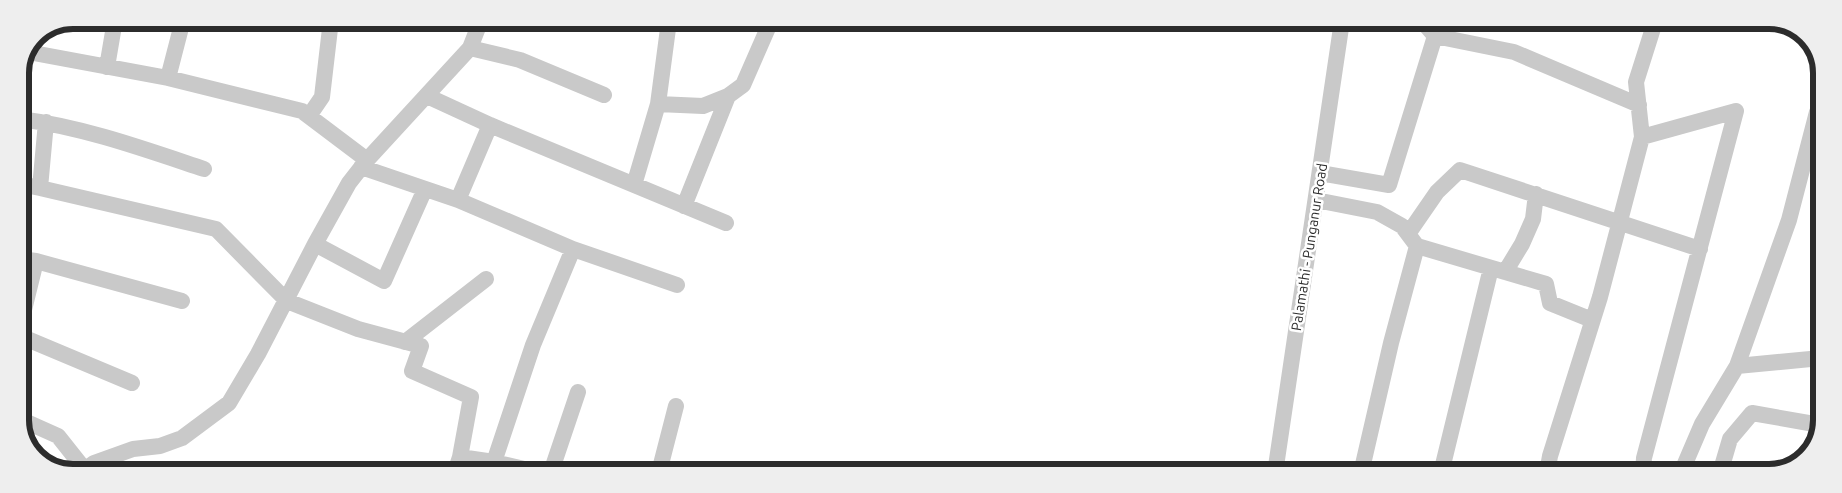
<svg xmlns="http://www.w3.org/2000/svg" width="1842" height="493" font-family="Ubuntu,sans-serif">
<style>
.lines{fill:none;stroke-linecap:round;stroke-linejoin:round}
.minor{stroke:#c9c9c9;stroke-width:16}
.labels{text-anchor:middle;stroke-width:5;stroke-linejoin:round;paint-order:stroke}
.street-label{font-size:14px;fill:#2c2c2c;stroke:#fff}
.rim{fill:none;stroke:#2c2c2c;stroke-width:6}
</style>
<rect width="100%" height="100%" fill="#fff"/>
<g class="lines">
<!-- minor -->
<path class="minor" d="M1435 36 1514 52 1639 105
M470 48 520 60 604 95
M28 52 168 78 302 111 367 160
M107 67 115 20
M168 78 183 20
M427 96 490 125 726 223
M658 104 703 106 728 96 743 85 771 21
M309 116 322 97 331 20
M20 119C83 127 144 149 204 169
M46 122 40 188 216 229 287 301 358 329 421 346 412 371 471 397 460 457 455 472
M1642 137 1736 111 1644 458 1643 473
M361 167 458 200 573 249 533 345 494 462
M1320 173 1389 185 1435 36 1422 21
M20 184 40 188
M634 185 658 104 669 21
M458 200 490 125
M1316 200 1377 212 1402 226 1417 246 1546 284 1550 303 1592 320
M684 206 728 96
M1408 234 1437 192 1460 170 1700 249
M315 244 384 281 425 189
M573 249 677 285
M20 259 36 261 182 301
M1505 272 1522 244 1533 219 1536 194
M20 326 36 261
M20 336 132 383
M405 342 486 279
M1737 366 1821 358
M20 419 58 436 85 470
M460 457 494 462 537 472
M83 471 94 463 133 449 160 446 182 438 229 403 258 354 315 244 349 183 367 160 470 48 481 20
M551 472 578 392
M659 472 676 406
M1275 473 1342 21
M1361 473 1391 343 1417 246
M1441 473 1491 268
M1547 473 1550 456 1600 297 1642 137 1636 82 1655 22
M1681 473 1702 424 1737 366 1789 220 1817 112 1822 115
M1720 473 1730 439 1752 413 1820 425"/>
</g>
<g class="labels">
<!-- street labels -->
<g class="street-label">
<text transform="translate(1309 247) rotate(-81)" y="5">Palamathi - Punganur Road</text>
</g>
</g>
<!-- crop -->
<path d="M0 0H1842V493H0ZM73 29H1769A44 44 0 0 1 1813 73V420A44 44 0 0 1 1769 464H73A44 44 0 0 1 29 420V73A44 44 0 0 1 73 29Z" fill="#eee" fill-rule="evenodd"/>
<path class="rim" d="M73 29H1769A44 44 0 0 1 1813 73V420A44 44 0 0 1 1769 464H73A44 44 0 0 1 29 420V73A44 44 0 0 1 73 29Z"/>
</svg>
